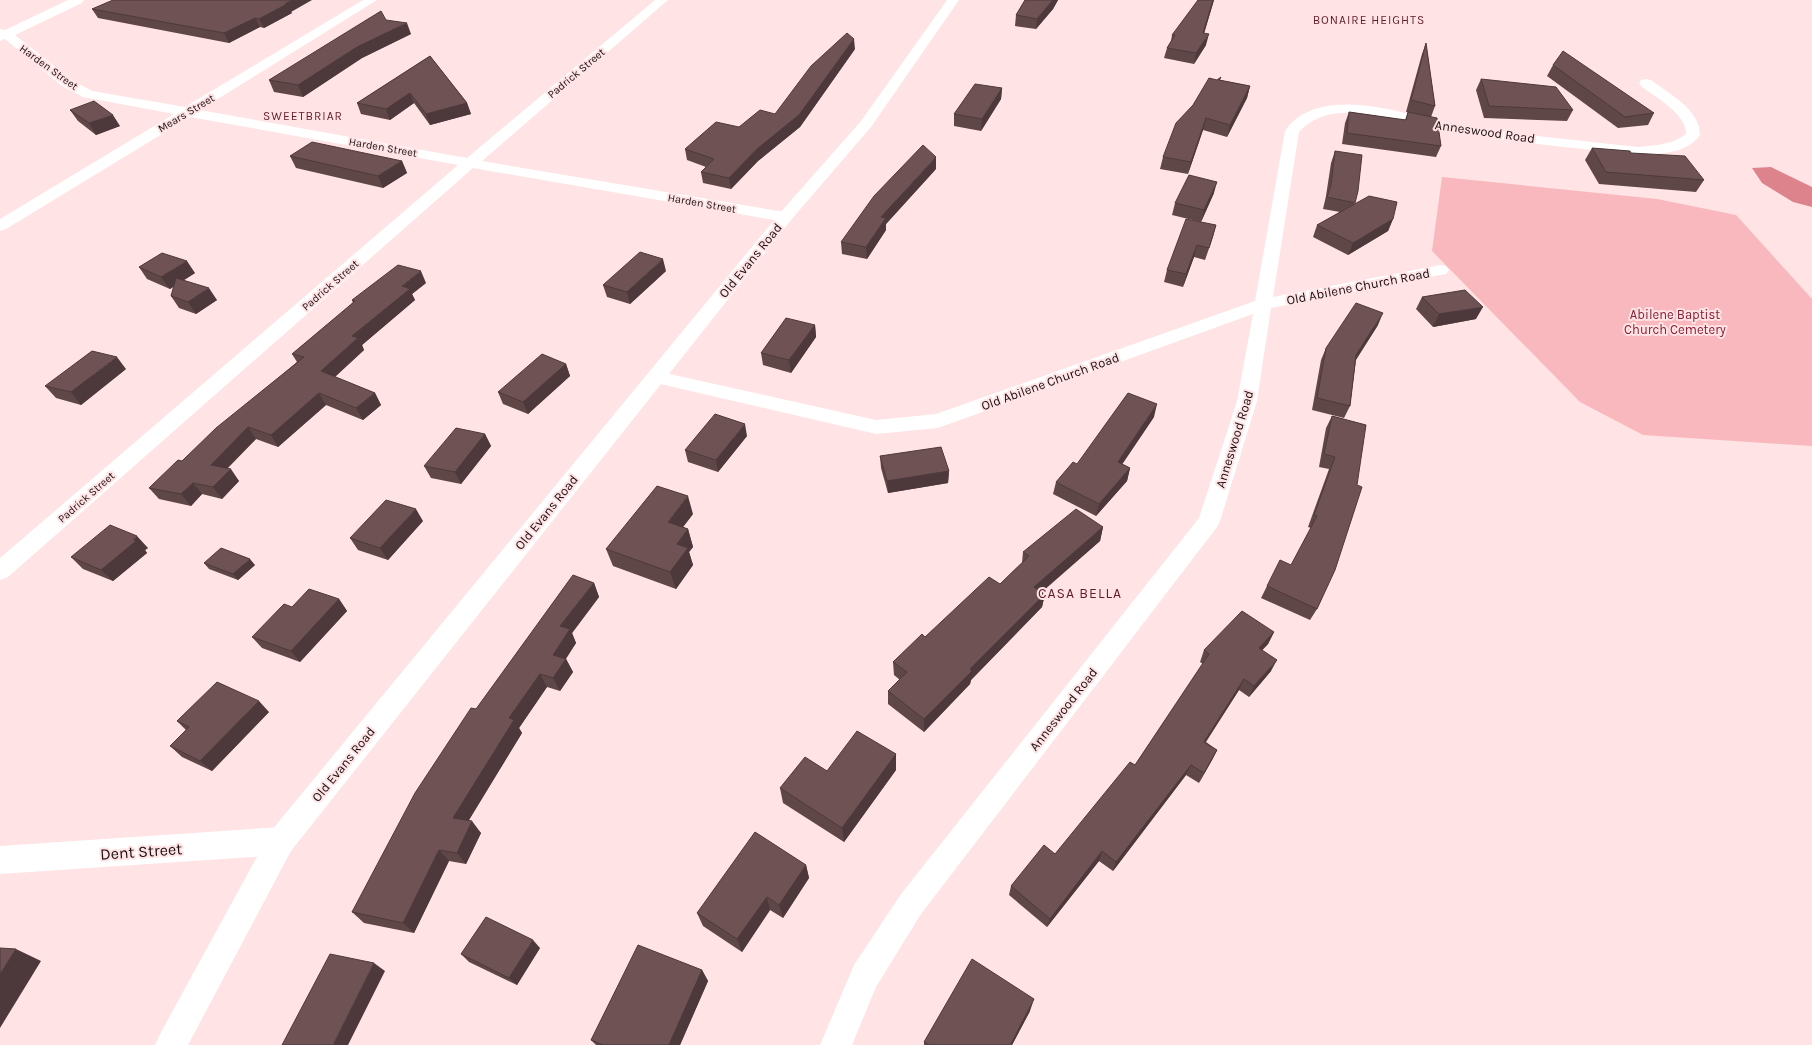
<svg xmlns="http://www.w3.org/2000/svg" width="1812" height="1045" font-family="Karla,sans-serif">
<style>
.green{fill:#f9b8bd}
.water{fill:#dd838c}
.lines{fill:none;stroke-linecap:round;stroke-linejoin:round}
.street{fill:#fff;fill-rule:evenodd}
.secondary{fill:#fff;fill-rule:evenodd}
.wall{fill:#5f4748}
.shaded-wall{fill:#4d393b}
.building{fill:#6e5254;stroke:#4d393b}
.labels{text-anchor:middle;stroke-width:4;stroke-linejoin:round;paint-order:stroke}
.far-street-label{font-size:11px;fill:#1b1011;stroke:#ffe3e5}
.far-neighbourhood-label{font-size:12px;letter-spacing:1px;fill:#621c29;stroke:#ffe3e5}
.street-label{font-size:13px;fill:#1b1011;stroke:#ffe3e5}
.park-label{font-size:13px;fill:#891e35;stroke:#ffe3e5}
.neighbourhood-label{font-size:14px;letter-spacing:1px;fill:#621c29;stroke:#ffe3e5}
.near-street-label{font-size:16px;fill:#1b1011;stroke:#ffe3e5}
</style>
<rect width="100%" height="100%" fill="#ffe3e5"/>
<!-- green -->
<path class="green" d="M1442 177 1657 199 1736 215 1812 299V446L1643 435 1580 402 1432 251Z"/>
<!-- water -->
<path class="water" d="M1771 167 1812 187V207L1793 202 1762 183 1752 168Z"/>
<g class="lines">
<!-- street -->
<path class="street" d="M68 0H84L82 3 15 35 72 80 92 91 185 107 363 0H377L200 110 467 158 655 0H668L482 161 785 212 791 214 793 217 791 220 785 222 473 168 8 577 0 580V558L458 165 190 117 6 229 0 231V219L174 114 83 97 62 86 5 39 0 41V29L5 30Z
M1646 79 1651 80C1669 94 1700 109 1700 135 1687 154 1659 154 1638 155 1577 148 1516 143 1456 133 1418 127 1381 112 1342 113 1325 114 1311 119 1299 132L1273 297 1440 265 1446 266 1449 270 1446 274 1440 275 1271 308 1257 401 1220 521 1217 527 921 914 876 987 852 1045H820L854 965 901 894 1199 518 1237 401 1253 314 938 428 876 434 656 383 649 381 646 377 649 373 656 371 876 420 936 414 1255 301 1285 131C1296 114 1315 107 1334 105 1376 101 1417 118 1457 125 1517 135 1578 140 1638 147 1656 145 1671 145 1686 134 1686 113 1656 98 1641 86L1639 83 1641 80Z
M281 827 291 831 295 841 291 851 281 855 0 874V846Z"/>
<!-- secondary -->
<path class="secondary" d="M947 0H959L871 127 791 220 291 851 188 1045H155L160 1034 271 831 779 214 861 121Z"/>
</g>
<!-- wall -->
<path class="wall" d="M1025 0H1058L1053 9 1036 29 1015 26 1016 15Z
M1214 0 1204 33 1206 45 1194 64 1164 58 1167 48 1171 41 1172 35Z
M92 9 291 12 292 13 264 28 260 27 229 43 98 18Z
M386 20 411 34 362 58 303 97 274 92 269 80Z
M1426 43 1435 106 1431 117 1441 146 1436 157 1342 144 1345 123 1349 112 1405 120 1408 112H1406L1422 54Z
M855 49 800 127 758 161 731 189 703 183 701 172 706 167 687 160 685 149 739 127 775 114Z
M430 56 467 103 471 114 430 125 414 103 390 120 361 114 357 103Z
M1553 65 1654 113 1648 125 1618 128 1547 76Z
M1221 77 1220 80 1250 86 1247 98 1227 137 1203 130 1188 174 1160 169 1163 157 1217 80Z
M1481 79 1573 110 1567 121 1484 118 1476 90Z
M1002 88 1001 99 981 131 954 126V114Z
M70 110 120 126 96 135 78 121Z
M1592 148 1631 153 1704 180 1696 192 1599 184 1585 160Z
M1335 151 1358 191 1354 204 1393 219 1388 231 1348 255 1313 237 1317 225 1340 212 1323 209 1326 196 1331 163Z
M290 156 402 161 407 173 383 188 296 168Z
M936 169 886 224V230L867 259 842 254 841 242Z
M1214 193 1201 222 1172 215 1175 203Z
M1216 225 1213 237 1205 260 1194 257 1183 287 1164 282 1167 270Z
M139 267 195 273 184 280 217 300 196 314 179 308 171 296 174 286 170 289 147 279Z
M666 271 630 304 607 297 603 285Z
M426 283 412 294 415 300 362 345 364 350 335 377 375 393 381 405 363 420 326 405 278 447 256 439 228 468 239 481 222 499 202 494 191 506 159 499 149 488 182 461 297 362 292 354 353 303 352 300Z
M1422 297 1476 319 1433 327 1416 309Z
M815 325 816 337 791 373 763 365 761 353Z
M1378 325 1356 360 1350 406 1344 418 1312 410 1321 360 1326 348Z
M566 364 570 376 528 414 503 404 498 392Z
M126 369 81 405 56 398 45 386Z
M1332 416 1366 425 1317 609 1310 620 1261 598 1267 586 1291 565 1311 528 1308 527 1329 469 1319 467 1326 428Z
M1154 417 1122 464 1130 468 1127 481 1096 516 1053 494 1056 482 1077 464Z
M485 434 491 446 461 484 431 478 424 466Z
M747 436 718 472 688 462 685 450Z
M880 456 949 471 948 483 888 493 881 468Z
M693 514 683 527 688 529 693 547 689 552 693 565 676 589 613 566 606 549Z
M423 521 388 560 358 550 350 538Z
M1103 527 1100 541 1042 592 1045 594 1042 607 971 680 970 684 924 732 888 704V691L900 680 894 675 893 662 925 637 1000 584 1022 563 1023 552Z
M148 548 145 550 147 553 113 581 83 569 71 557Z
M204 563 255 565 238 580 209 569Z
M594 583 599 597 572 633 576 643 566 659 573 672 560 691 547 687 519 728 522 733 468 821 481 833 466 864 449 861 414 933 364 923 352 912 476 709Z
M339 599 347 611 300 662 262 648 252 637 292 607Z
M1274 632 1268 644 1262 650 1271 671 1249 697 1239 690 1206 742 1217 750 1212 760 1199 783 1186 775 1113 871 1099 861 1047 927 1009 895 1011 886 1055 854 1135 765 1203 664 1200 662 1204 650Z
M269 712 212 771 182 757 170 746 186 730 177 721Z
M896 754V770L844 842 783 803 780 788 827 771Z
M806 865 809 878 783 918 770 910 742 952 703 926 697 913Z
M540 948 517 985 469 962 461 954Z
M702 970 708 981 680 1045H596L591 1040Z
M1030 1011 1012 1045H924V1042Z"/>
<!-- shaded-wall -->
<path class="shaded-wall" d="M292 0H312L291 12 292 13 264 28 259 19Z
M1053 0H1058L1053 9 1036 29 1037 19Z
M1213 0H1214L1201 44 1203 33Z
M255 18 260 27 229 43 224 33Z
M407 23 411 34 362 58 303 97 298 85 357 47Z
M1209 34 1206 45 1194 64 1196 53Z
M854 39 855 49 800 127 758 161 731 189 729 178Z
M1250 86 1247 98 1227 137 1230 125Z
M1002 88 1001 99 981 131 982 119Z
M410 93 414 103 390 120 386 109Z
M467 103 471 114 430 125 426 114Z
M113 115 120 126 96 135 89 123Z
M1206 118 1203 130 1188 174 1191 162Z
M936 157V169L886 224V230L867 259 866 247 881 217Z
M402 161 407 173 383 188 378 176Z
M1217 182 1214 193 1201 222 1204 210Z
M1393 219 1388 231 1348 255 1353 243Z
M1197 245 1194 257 1183 287 1186 274Z
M663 259 666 271 630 304 627 292Z
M187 261 195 273 170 289 161 277Z
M421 271 426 283 412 294 415 300 362 345 364 350 328 383 321 371 352 336 402 286Z
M209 288 217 300 196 314 188 302Z
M1483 307 1476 319 1433 327 1439 314Z
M1383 313 1378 325 1351 367 1356 355Z
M815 325 816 337 791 373 789 360Z
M117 357 126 369 81 405 71 392Z
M566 364 570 376 528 414 523 402Z
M319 393 326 405 278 447 271 435Z
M375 393 381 405 363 420 356 408Z
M1157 404 1154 417 1115 475 1118 462Z
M745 424 747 436 718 472 716 460Z
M248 427 256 439 219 476 211 465Z
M485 434 491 446 461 484 455 472Z
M1130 468 1127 481 1096 516 1099 504Z
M231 469 239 481 222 499 213 487Z
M949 471 948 483 888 493 887 481Z
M193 483 202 494 191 506 181 494Z
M688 496 693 514 673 540 668 522Z
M416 509 423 521 388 560 380 548Z
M1103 527 1100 541 1032 600 1034 587Z
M688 529 693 547 689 552 693 565 676 589 670 572 677 544Z
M137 536 148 548 145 550 147 553 113 581 101 570Z
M250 559 255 565 238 580 233 574Z
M594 583 599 597 572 633 576 643 559 668 553 655 560 626Z
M1045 594 1042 607 971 680 970 684 924 732V719L970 669Z
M339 599 347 611 300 662 291 651Z
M1274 632 1268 644 1254 659 1259 648Z
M566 659 573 672 560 691 553 678Z
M1277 660 1271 671 1249 697 1254 686Z
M540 674 547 687 519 728 522 733 463 830 453 818 509 718Z
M1244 679 1239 690 1199 752 1204 742Z
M259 701 269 712 212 771 200 761Z
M1217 750 1212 760 1199 783 1204 773Z
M896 754V770L844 842 842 828Z
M1191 765 1186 775 1113 871 1116 862Z
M472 821 481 833 466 864 457 853Z
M439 850 449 861 414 933 403 923Z
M1102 851 1099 861 1047 927 1050 919Z
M806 865 809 878 783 918 779 905Z
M767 897 770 910 742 952 737 939Z
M533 940 540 948 517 985 509 978Z
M16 949 41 961 0 1028V974Z
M374 963 385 971 348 1045H333Z
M702 970 708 981 680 1045H669Z
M1034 999 1030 1011 1012 1045H1010Z"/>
<!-- building -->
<path class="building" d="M113 0H292L285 4H287L259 19 255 18 224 33 92 9Z
M1025 0H1053L1037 19 1016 15Z
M1198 0H1213L1203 33 1209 34 1196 53 1167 48 1175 35H1172Z
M381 11 386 20 407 23 357 47 298 85 269 80Z
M847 33 854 39 799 115 757 149 729 178 701 172 714 159 685 149 716 122 739 127 760 110 775 114 811 66Z
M1426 43 1435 106 1411 100Z
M1563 51 1654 113 1625 117 1553 65Z
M430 56 467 103 426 114 410 93 386 109 357 103Z
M1221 77 1219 80 1250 86 1230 125 1206 118 1191 162 1163 157 1176 123 1193 105 1209 78 1217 80Z
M1481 79 1556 87 1573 110 1489 106Z
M975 84 1002 88 982 119 954 114Z
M94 101 113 115 89 123 70 110Z
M1349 112 1406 120 1408 112 1437 118 1441 146 1347 133Z
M312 142 402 161 378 176 290 156Z
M923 145 936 157 881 217 886 218 866 247 841 242 874 196Z
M1592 148 1630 151 1631 153 1685 156 1704 180 1606 172Z
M1335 151 1362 155 1358 191 1355 203 1327 197 1331 185Z
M1189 175 1217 182 1204 210 1175 203Z
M1369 196 1397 202 1393 219 1353 243 1317 225Z
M1186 219 1216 225 1209 248 1197 245 1186 274 1167 270Z
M640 252 663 259 627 292 603 285Z
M162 253 187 261 161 277 139 267Z
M398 265 421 271 402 286 410 289 352 336 358 338 321 371 375 393 356 408 319 393 271 435 248 427 211 465 231 469 213 487 193 483 181 494 149 488 178 460 182 461 216 428 304 357 292 354 355 301 352 300Z
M176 278 209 288 188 302 171 296Z
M1465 290 1483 307 1439 314 1422 297Z
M1356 303 1383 313 1356 355 1350 406 1317 398 1326 348Z
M786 318 815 325 789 360 761 353Z
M92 351 117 357 71 392 45 386Z
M542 354 566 364 523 402 498 392Z
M1128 393 1157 404 1118 462 1130 468 1099 504 1056 482 1073 462 1077 464Z
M715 414 745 424 716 460 685 450Z
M1332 416 1366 425 1357 485 1362 487 1335 570 1317 609 1267 586 1280 560 1291 565 1317 516 1314 515 1335 457 1324 454Z
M456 428 485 434 455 472 424 466Z
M941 447 949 471 887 481 880 456Z
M657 486 688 496 668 522 688 529 677 544 688 548 670 572 606 549Z
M386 500 416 509 380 548 350 538Z
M1076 509 1103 527 1034 587 1045 594 970 669 972 671 924 719 888 691 907 672 893 662 922 634 925 637 989 577 1000 584 1029 556 1023 552Z
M110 525 137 536 133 539 136 541 101 570 71 557Z
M221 548 250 559 233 574 204 563Z
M573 575 594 583 560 626 570 629 553 655 566 659 553 678 540 674 509 718 514 720 453 818 472 821 457 853 439 850 403 923 352 912 415 793 471 708 476 709Z
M309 589 339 599 291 651 252 637 284 604 292 607Z
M1242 611 1274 632 1259 648 1277 660 1254 686 1244 679 1204 742 1217 750 1204 773 1191 765 1116 862 1102 851 1050 919 1011 886 1044 845 1055 854 1130 762 1135 765 1209 654 1204 650Z
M217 682 259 701 200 761 170 746 189 727 177 721Z
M857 731 896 754 842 828 780 788 805 757 827 771Z
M755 832 806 865 779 905 767 897 737 939 697 913Z
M486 917 533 940 509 978 461 954Z
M638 945 702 970 669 1045H603L591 1040Z
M0 948 16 949 0 974Z
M330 954 374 963 333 1045H282Z
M972 959 1034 999 1011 1044 1012 1045H929L924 1042Z"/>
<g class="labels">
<!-- far-street labels -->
<g class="far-street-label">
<text transform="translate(49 67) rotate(36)" y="4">Harden Street</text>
<text transform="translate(576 73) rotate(-40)" y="4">Padrick Street</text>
<text transform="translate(186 113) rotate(-31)" y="4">Mears Street</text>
<text transform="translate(383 147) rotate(10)" y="4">Harden Street</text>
<text transform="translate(702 203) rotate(10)" y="4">Harden Street</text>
<text transform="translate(330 285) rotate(-41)" y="4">Padrick Street</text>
<text transform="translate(86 497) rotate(-41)" y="4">Padrick Street</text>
</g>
<!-- far-neighbourhood labels -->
<g class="far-neighbourhood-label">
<text x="1369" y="24">BONAIRE HEIGHTS</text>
<text x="303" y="120">SWEETBRIAR</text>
</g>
<!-- street labels -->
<g class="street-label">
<text transform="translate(1485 131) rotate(8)" y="5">Anneswood Road</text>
<text transform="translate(750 260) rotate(-51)" y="5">Old Evans Road</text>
<text transform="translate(1358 286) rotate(-11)" y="5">Old Abilene Church Road</text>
<text transform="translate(1050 381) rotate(-20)" y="5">Old Abilene Church Road</text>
<text transform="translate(1234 439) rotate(-73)" y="5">Anneswood Road</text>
<text transform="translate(546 512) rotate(-51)" y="5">Old Evans Road</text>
<text transform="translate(1063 709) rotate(-52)" y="5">Anneswood Road</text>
<text transform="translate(343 764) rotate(-51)" y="5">Old Evans Road</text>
</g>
<!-- park labels -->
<g class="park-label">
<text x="1675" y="319">Abilene Baptist<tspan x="1675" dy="15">Church Cemetery</tspan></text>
</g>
<!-- neighbourhood labels -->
<g class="neighbourhood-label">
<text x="1080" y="598">CASA BELLA</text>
</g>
<!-- near-street labels -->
<g class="near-street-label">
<text transform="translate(141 851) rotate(-4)" y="6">Dent Street</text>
</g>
</g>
</svg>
